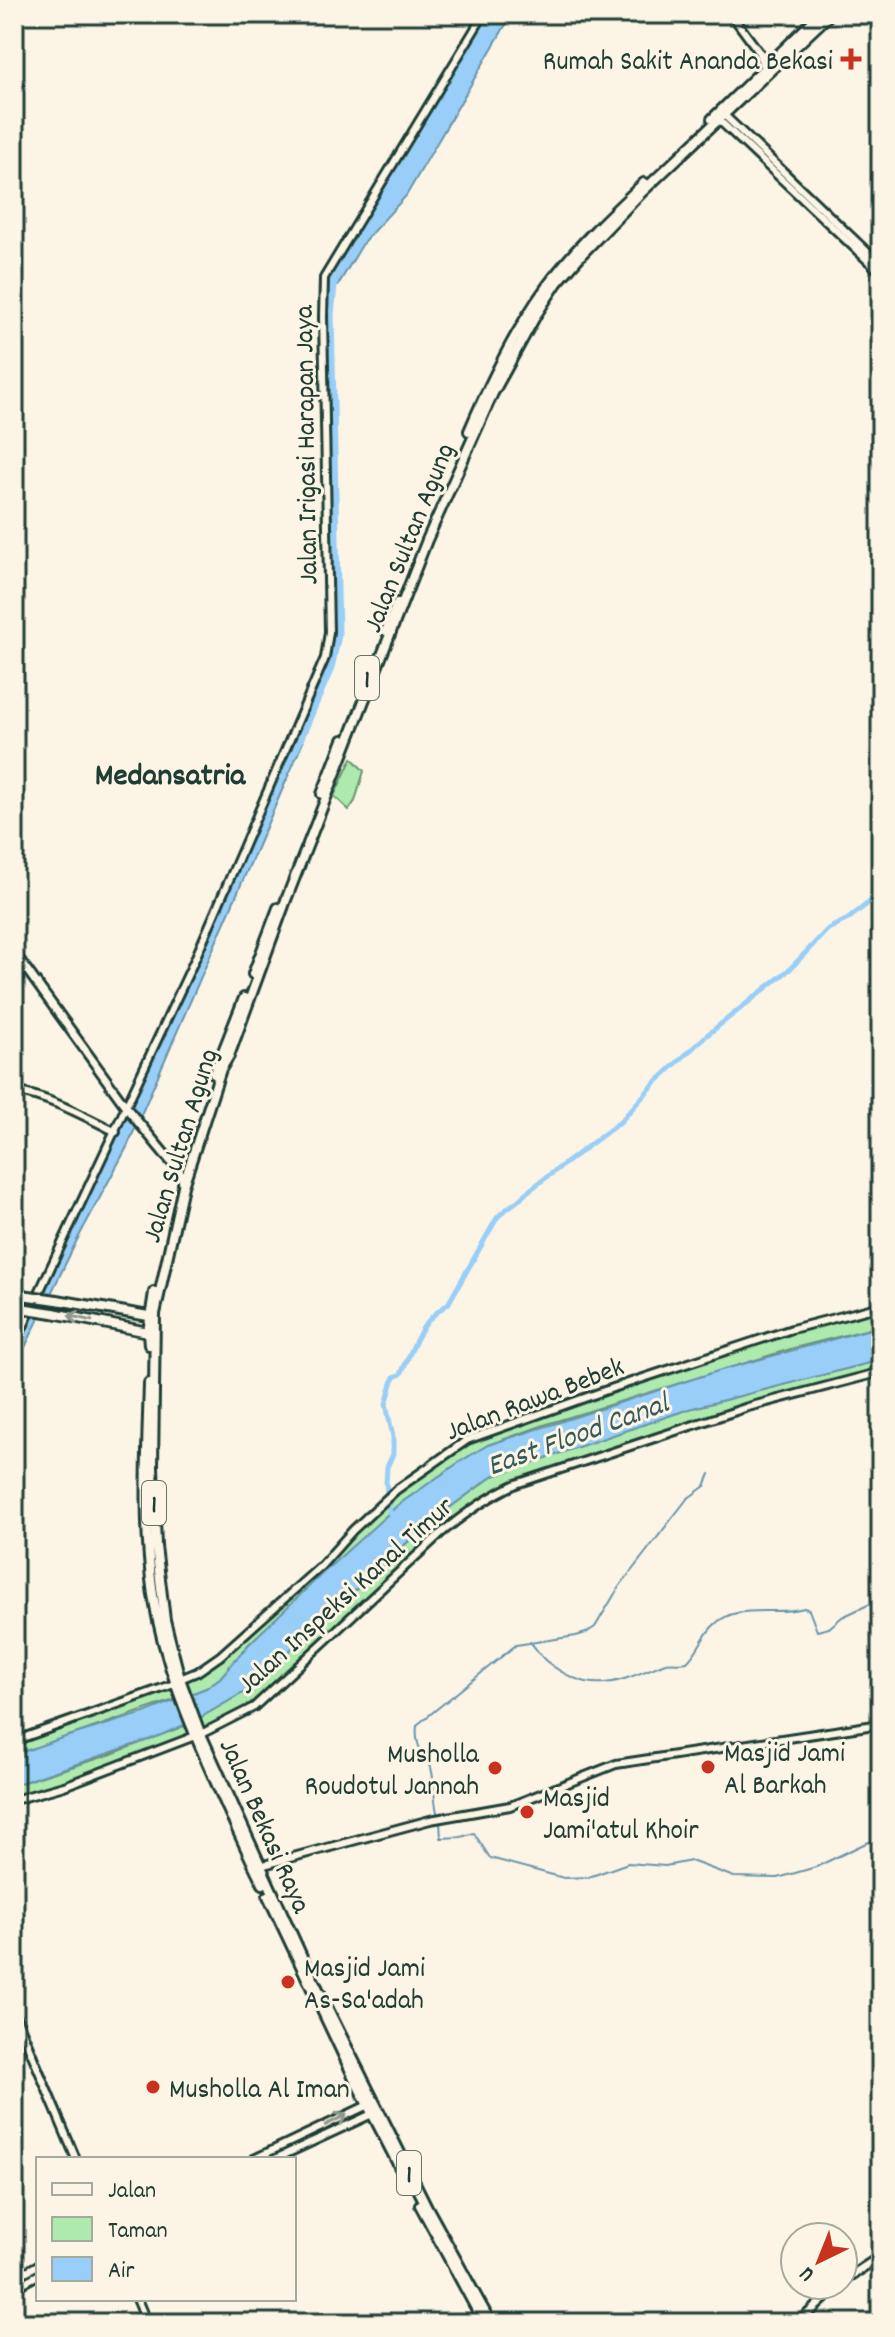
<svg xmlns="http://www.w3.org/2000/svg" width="895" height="2337" font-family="Dekko,sans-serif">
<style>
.green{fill:#aee9ae;stroke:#669371;stroke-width:2}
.water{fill:#98cef7;stroke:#6894a9;stroke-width:2}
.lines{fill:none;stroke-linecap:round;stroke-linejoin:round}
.stream{stroke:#6894a9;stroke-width:2}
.canal{stroke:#98cef7;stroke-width:5}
.river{stroke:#98cef7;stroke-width:9}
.tertiary-casing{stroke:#1f3d34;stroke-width:12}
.primary-casing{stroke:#1f3d34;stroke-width:13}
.trunk-casing{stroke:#1f3d34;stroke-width:14}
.tertiary{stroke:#fcf5e5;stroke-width:6}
.primary{stroke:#fcf5e5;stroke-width:7}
.trunk{stroke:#fcf5e5;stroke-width:8}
.trunk-bridge-casing{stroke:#1f3d34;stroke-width:14;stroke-linecap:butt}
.trunk-bridge{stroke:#fcf5e5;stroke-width:8}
.oneway{stroke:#8e998c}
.poi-dot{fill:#c8321e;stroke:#fcf5e5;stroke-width:3}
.labels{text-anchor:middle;stroke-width:6;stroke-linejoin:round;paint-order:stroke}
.shield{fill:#fcf5e5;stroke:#617469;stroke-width:2}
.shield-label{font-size:26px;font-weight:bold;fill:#1f3d34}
.poi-label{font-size:28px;fill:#1f3d34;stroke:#fcf5e5;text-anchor:start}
.street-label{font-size:28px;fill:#1f3d34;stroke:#fcf5e5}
.water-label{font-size:30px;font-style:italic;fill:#375a5b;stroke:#fcf5e5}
.quarter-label{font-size:32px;font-weight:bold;fill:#1f3d34;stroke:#fcf5e5}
</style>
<rect width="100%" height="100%" fill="#fcf5e5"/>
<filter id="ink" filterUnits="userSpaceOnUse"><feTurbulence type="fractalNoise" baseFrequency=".0125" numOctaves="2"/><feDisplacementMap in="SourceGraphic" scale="16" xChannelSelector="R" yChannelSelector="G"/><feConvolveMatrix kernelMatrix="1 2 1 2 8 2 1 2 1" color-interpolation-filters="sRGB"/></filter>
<g filter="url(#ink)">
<!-- green -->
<path class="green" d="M352 758 364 771 355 801 349 810 334 796Z
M881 1307V1326L794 1348 547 1424 488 1445 461 1461 398 1505 249 1644 220 1678 206 1688 186 1696 180 1679 197 1672 320 1566 396 1490 467 1440 769 1337Z
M881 1360V1372L798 1393 516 1484 462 1516 254 1707 201 1734 196 1720 246 1691 426 1525 493 1476 689 1409Z
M174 1684 180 1698 14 1755V1740Z
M184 1726 191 1734 182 1741 67 1784 14 1800V1785L109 1755Z"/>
<!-- water -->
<path class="water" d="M484 14H512L406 196 365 240 338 285 323 288 324 278Z
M292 733 303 742 127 1147 76 1242 14 1370V1346L127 1109Z
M881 1326V1360L689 1409 493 1476 426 1525 246 1691 196 1720 154 1738 14 1785V1755L62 1738 144 1713 206 1688 220 1678 249 1644 326 1570 398 1505 461 1461 488 1445 721 1370Z"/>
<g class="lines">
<!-- stream -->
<path class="stream" d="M530 1642C536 1648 540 1656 546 1661 591 1697 616 1683 663 1664 670 1661 679 1664 687 1662 698 1652 702 1637 713 1626 737 1601 775 1617 804 1608L809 1610 817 1631 829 1628 842 1617 881 1599
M438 1816C433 1799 435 1787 432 1772 429 1752 414 1755 417 1725L516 1645 576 1636 586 1633 595 1627 619 1587 687 1499 705 1486 710 1474
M440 1822 441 1838 461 1837 474 1833 490 1858 564 1878 589 1877 628 1863 665 1866 691 1861 734 1877 778 1878 816 1867 866 1843 881 1839
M14 1997 81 2159
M142 2299 152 2323"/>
<!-- canal -->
<path class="canal" d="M390 1514 386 1484 387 1467 393 1454V1437L386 1404 394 1377 401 1374C415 1344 419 1322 448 1304L497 1218C506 1207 518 1203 527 1192L620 1122 655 1083 707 1035 790 969 828 929 848 919 881 893"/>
<!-- river -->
<path class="river" d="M295 749 330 668 337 635 330 314 334 276"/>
<defs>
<path id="tertiary" d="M731 14 762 56
M722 113 881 265
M718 119 881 273
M14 1091C50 1097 84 1116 116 1132
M14 1346 195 959 325 658 329 632 323 317 324 278 484 14
M180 1679 197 1672 220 1656 321 1566 353 1530 396 1490 467 1440 604 1391 792 1329 881 1306
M201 1734 254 1707 440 1534C464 1514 488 1497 516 1484L748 1407 881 1372
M14 1741 174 1684
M14 1800 64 1786 195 1736
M260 1866 430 1820 510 1806 616 1764 881 1724
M14 2012 76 2159
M254 2159 368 2105
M275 2159 372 2114
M14 2278 38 2265
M14 2288 38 2275
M137 2299 147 2323"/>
<path id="primary" d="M14 952 129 1111 182 1175 183 1185
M843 2281 881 2256
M798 2323 839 2285"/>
<path id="trunk" d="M760 54 764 66
M712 119 820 14
M469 431C490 382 515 330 547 286 575 248 610 215 644 183
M386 631 397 603
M322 794 343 740
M253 974 278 908
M214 1074 244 998
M57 1300 154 1317
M53 1313 153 1333
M149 1345 148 1332 154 1292
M149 1383C147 1453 143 1526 153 1595 164 1663 189 1723 217 1785 232 1818 246 1851 263 1884
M268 1896 355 2080 402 2172
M420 2205 484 2323
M491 2323 428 2209 304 1961 199 1730 180 1679 165 1620 156 1546 153 1467 155 1314 183 1186 221 1069 229 1056 286 900 427 540 493 393 536 315 557 283 582 254 641 193 830 14"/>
</defs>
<!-- tertiary casing -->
<use href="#tertiary" class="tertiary-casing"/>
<!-- primary casing -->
<use href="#primary" class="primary-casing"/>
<!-- trunk casing -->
<use href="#trunk" class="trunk-casing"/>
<!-- tertiary -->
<use href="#tertiary" class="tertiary"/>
<!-- primary -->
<use href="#primary" class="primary"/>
<!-- trunk -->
<use href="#trunk" class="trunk"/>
<defs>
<path id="trunk-bridge" d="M22 1295 57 1300
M14 1307 53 1313"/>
</defs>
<!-- trunk-bridge casing -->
<use href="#trunk-bridge" class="trunk-bridge-casing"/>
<!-- trunk-bridge -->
<use href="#trunk-bridge" class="trunk-bridge"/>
</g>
<!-- one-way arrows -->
<defs><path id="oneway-shaft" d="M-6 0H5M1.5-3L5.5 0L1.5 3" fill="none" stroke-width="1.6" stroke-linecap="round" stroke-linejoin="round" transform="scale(2)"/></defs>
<g class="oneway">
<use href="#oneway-shaft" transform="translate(80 1318) rotate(-167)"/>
<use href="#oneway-shaft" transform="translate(336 2120) rotate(-26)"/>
</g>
</g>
<!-- markers -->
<g class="poi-dot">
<path d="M847 47h8v8h8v8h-8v8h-8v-8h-8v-8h8z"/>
<circle cx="708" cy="1767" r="8"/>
<circle cx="495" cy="1768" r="8"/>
<circle cx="527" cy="1812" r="8"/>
<circle cx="288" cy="1982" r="8"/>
<circle cx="153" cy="2087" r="8"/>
</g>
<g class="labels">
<!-- shield labels -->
<g class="shield">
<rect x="355" y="656" width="24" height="44" rx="6"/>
<rect x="142" y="1481" width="24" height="44" rx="6"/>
<rect x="397" y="2151" width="24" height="44" rx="6"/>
</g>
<g class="shield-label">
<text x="367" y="687">1</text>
<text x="154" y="1512">1</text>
<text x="409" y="2182">1</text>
</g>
<!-- poi labels -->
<g class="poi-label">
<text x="833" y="69" text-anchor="end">Rumah Sakit Ananda Bekasi</text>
<text x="724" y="1761">Masjid Jami<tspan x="724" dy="32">Al Barkah</tspan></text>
<text x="479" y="1762" text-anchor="end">Musholla<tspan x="479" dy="32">Roudotul Jannah</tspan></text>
<text x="543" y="1806">Masjid<tspan x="543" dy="32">Jami'atul Khoir</tspan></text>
<text x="304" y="1976">Masjid Jami<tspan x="304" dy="32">As-Sa'adah</tspan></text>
<text x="169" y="2097">Musholla Al Iman</text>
</g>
<!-- street labels -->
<g class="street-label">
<text transform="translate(304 445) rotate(-91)" y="10">Jalan Irigasi Harapan Jaya</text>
<text transform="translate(407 537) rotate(-68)" y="10">Jalan Sultan Agung</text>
<text transform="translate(178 1145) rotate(-73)" y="10">Jalan Sultan Agung</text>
<text transform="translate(534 1397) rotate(-21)" y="10">Jalan Rawa Bebek</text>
<text transform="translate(344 1594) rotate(-42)" y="10">Jalan Inspeksi Kanal Timur</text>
<text transform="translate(267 1825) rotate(66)" y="10">Jalan Bekasi Raya</text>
</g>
<!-- water labels -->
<g class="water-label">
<text transform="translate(577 1433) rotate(-20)" y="10">East Flood Canal</text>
</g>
<!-- quarter labels -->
<g class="quarter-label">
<text x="170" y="784">Medansatria</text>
</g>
</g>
<!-- margin -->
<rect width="895" height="2337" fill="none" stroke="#fcf5e5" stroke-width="48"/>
<rect x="24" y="24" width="847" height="2289" fill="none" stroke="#1f3d34" stroke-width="3" filter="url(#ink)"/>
<!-- legend -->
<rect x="36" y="2157" width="260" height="144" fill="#fcf5e5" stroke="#a4ab9e" stroke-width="2"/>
<rect x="52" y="2183" width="40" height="12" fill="#fcf5e5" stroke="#a4ab9e" stroke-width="2"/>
<text x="108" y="2197" font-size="24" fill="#1f3d34">Jalan</text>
<rect x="52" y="2217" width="40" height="24" fill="#aee9ae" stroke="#a4ab9e" stroke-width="2"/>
<text x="108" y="2237" font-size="24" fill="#1f3d34">Taman</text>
<rect x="52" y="2257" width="40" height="24" fill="#98cef7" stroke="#a4ab9e" stroke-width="2"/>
<text x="108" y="2277" font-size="24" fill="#1f3d34">Air</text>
<!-- north arrow -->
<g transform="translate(819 2261) rotate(223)"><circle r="38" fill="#fcf5e5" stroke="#a4ab9e" stroke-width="2"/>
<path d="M0-6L14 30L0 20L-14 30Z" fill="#c8321e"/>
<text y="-12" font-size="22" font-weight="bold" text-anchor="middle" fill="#1f3d34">U</text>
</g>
</svg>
